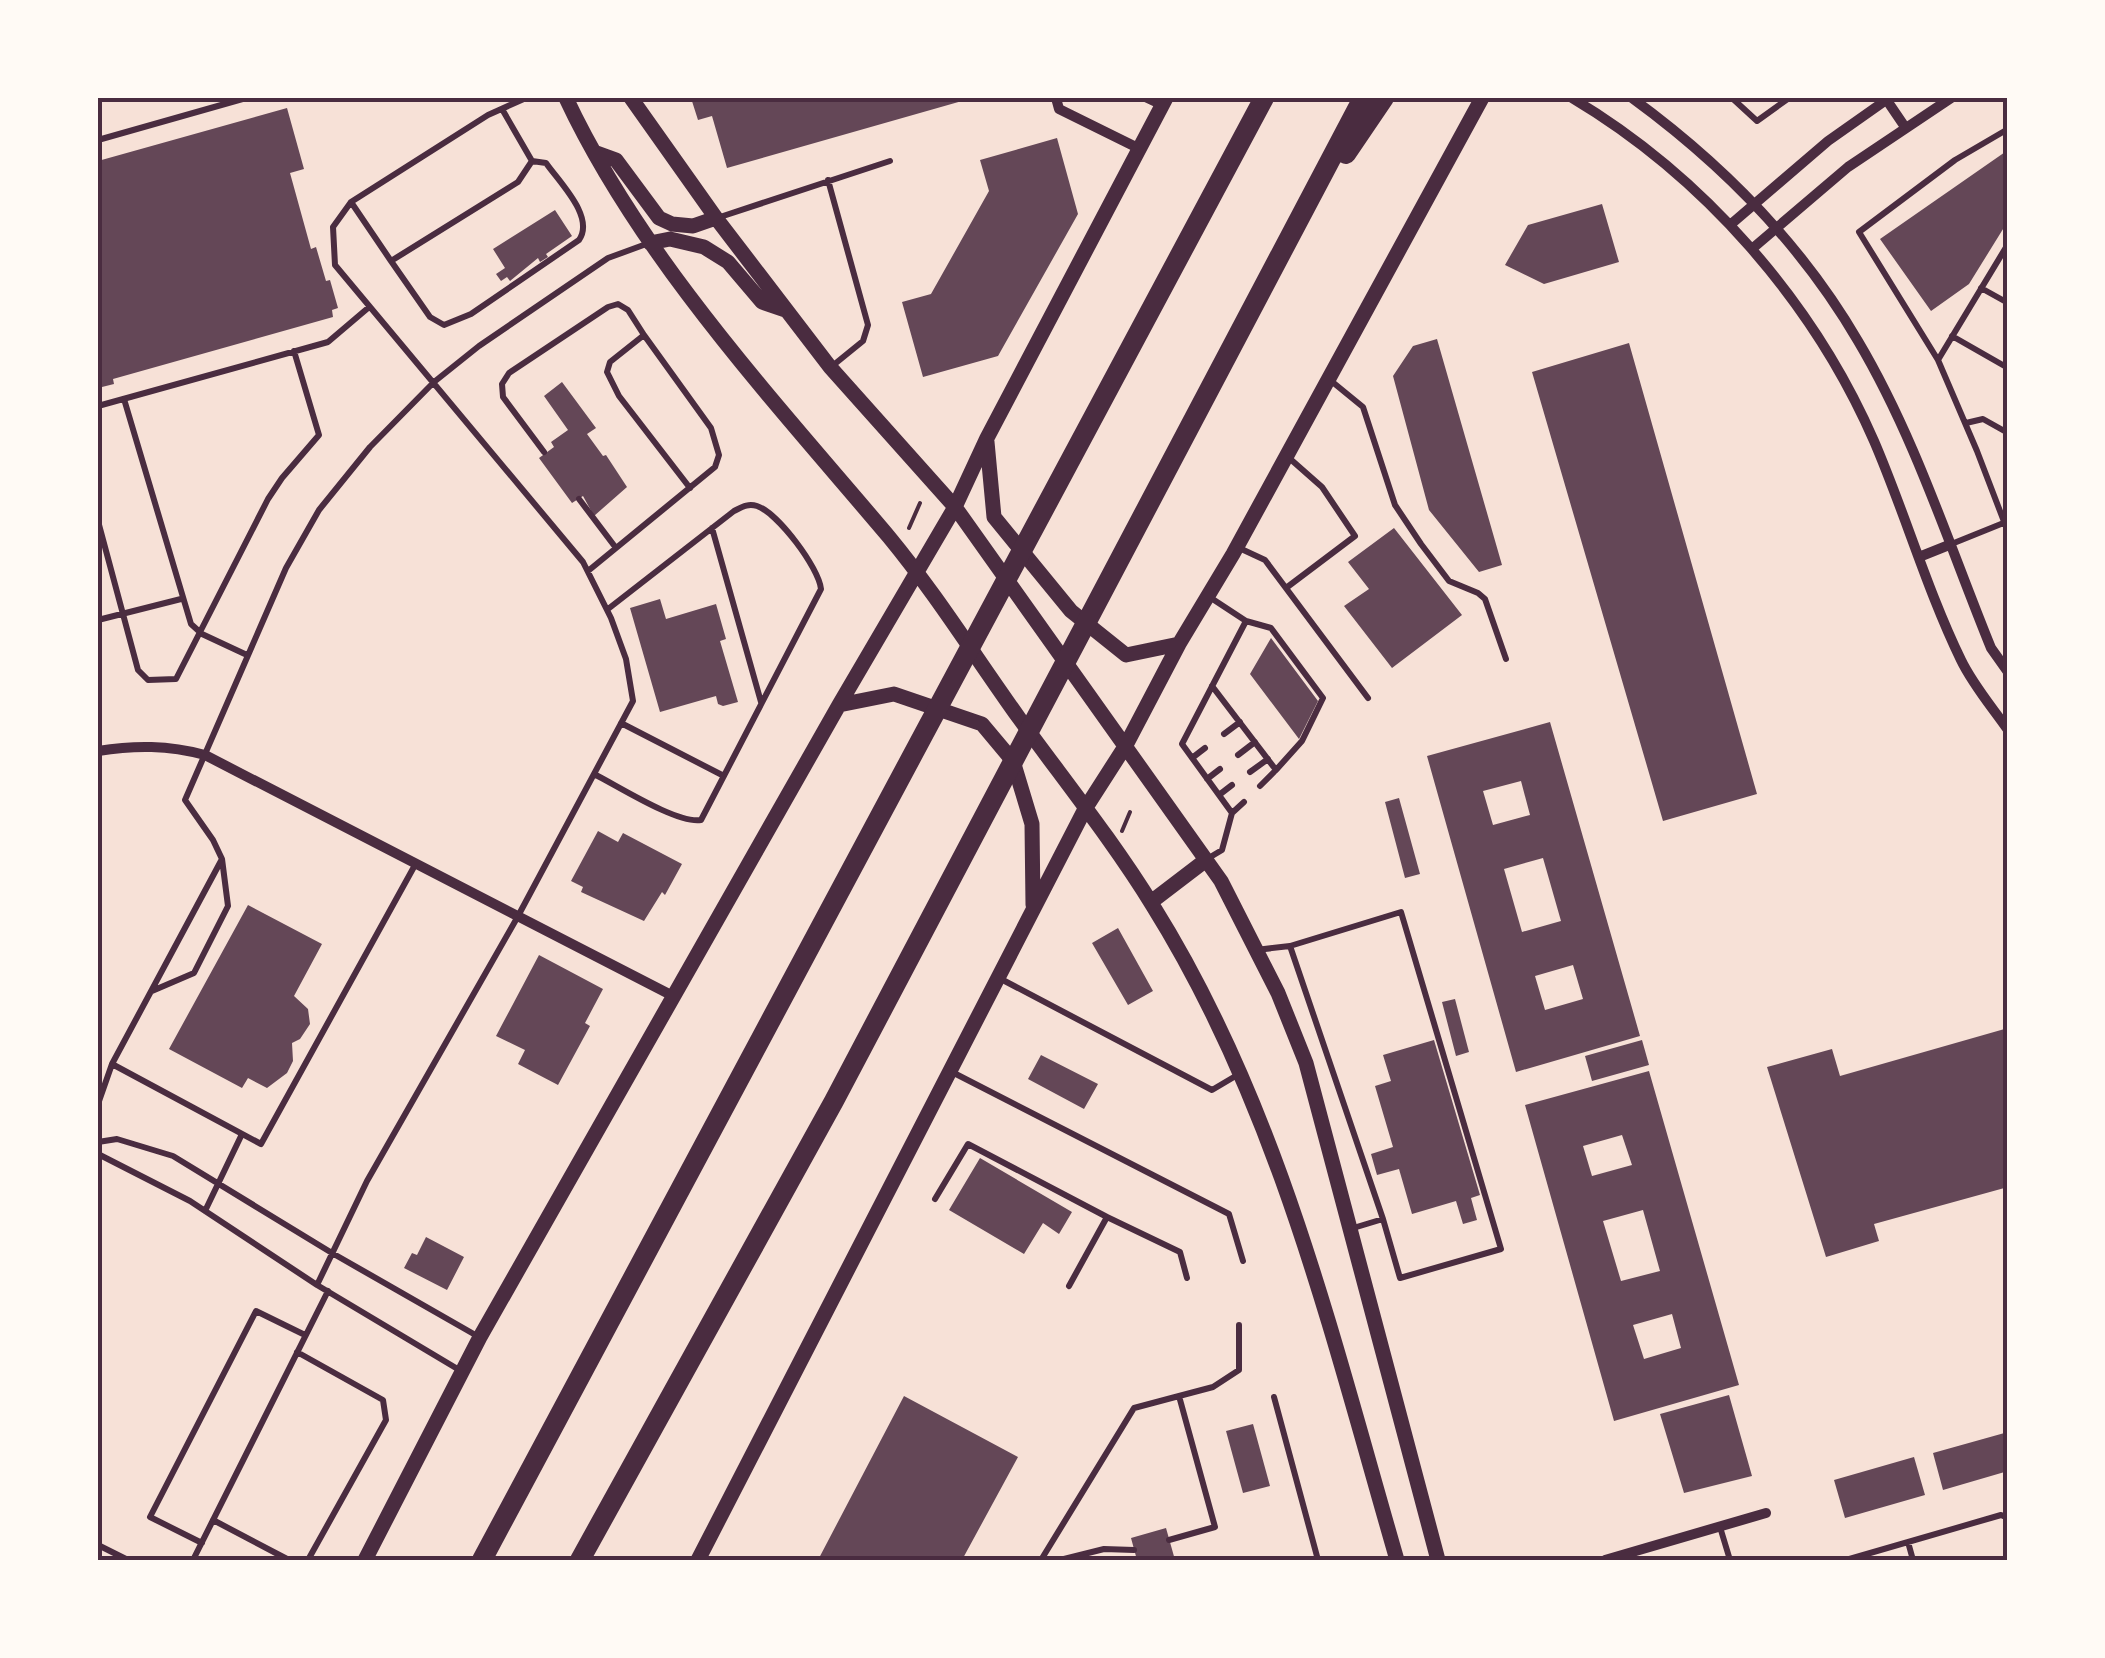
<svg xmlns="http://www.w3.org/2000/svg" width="2105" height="1658" font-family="'Fira Sans Condensed',sans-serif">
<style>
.building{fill:#644757;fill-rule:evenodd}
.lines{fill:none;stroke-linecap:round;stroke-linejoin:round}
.path{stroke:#4a2c40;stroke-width:4}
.service{stroke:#4a2c40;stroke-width:6}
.minor{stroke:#4a2c40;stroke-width:10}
.secondary{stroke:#4a2c40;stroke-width:15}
.motorway{stroke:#4a2c40;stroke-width:20}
.neatline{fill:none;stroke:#4a2c40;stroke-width:4}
</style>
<rect width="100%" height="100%" fill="#f7e1d7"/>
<!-- building -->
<path class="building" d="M691 98H969V99L727 168 712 116 698 120Z
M287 108 304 169 290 173 311 249 316 247 326 281 330 280 338 308 332 310 333 317 113 379 114 384 98 388V161Z
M1057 138 1078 214 998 356 923 377 902 302 931 294 989 191 980 160Z
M2008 150V221L1969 284 1931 311 1880 239Z
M1602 204 1619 262 1544 284 1505 265 1528 225Z
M555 210 572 236 546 254 548 257 540 262 538 258 510 281 507 277 501 281 496 274 505 268 493 249Z
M1437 339 1502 565 1479 572 1429 510 1393 376 1413 346Z
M1629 343 1757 794 1663 821 1532 372Z
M562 382 596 428 587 434 603 456 606 455 627 487 594 516 583 496 572 503 539 458 554 447 551 442 568 430 544 396Z
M1394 528 1462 615 1392 668 1344 606 1369 589 1348 562Z
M660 599 666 619 716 604 726 639 720 641 738 702 723 706 718 704 716 696 660 712 630 608Z
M1271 638 1318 701 1299 739 1250 674Z
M1550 722 1640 1036 1516 1072 1427 756ZM1521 781 1530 815 1493 825 1483 791ZM1543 858 1561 921 1522 932 1504 869ZM1573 965 1583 999 1545 1010 1535 976Z
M1399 798 1420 874 1405 878 1385 802Z
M598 831 618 842 623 833 682 864 665 895 662 892 644 921 581 892 583 887 571 881Z
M248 905 322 944 294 996 308 1009 310 1024 300 1039 292 1043 293 1061 287 1073 267 1088 248 1078 242 1088 169 1049Z
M1118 928 1153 991 1128 1005 1092 943Z
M539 955 603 989 585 1023 590 1026 558 1085 518 1064 525 1050 496 1036Z
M1455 999 1469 1052 1456 1056 1442 1002Z
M2008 1028V1187L1874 1224 1879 1241 1826 1257 1767 1067 1832 1049 1840 1076Z
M1434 1040 1480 1195 1471 1198 1477 1220 1463 1224 1456 1201 1412 1214 1399 1169 1377 1175 1371 1154 1393 1147 1375 1086 1391 1081 1383 1055Z
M1642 1040 1649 1065 1592 1081 1585 1056Z
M1041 1055 1098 1084 1084 1109 1028 1079Z
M1649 1071 1739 1385 1614 1421 1525 1105ZM1622 1135 1632 1165 1592 1176 1583 1146ZM1643 1210 1660 1271 1621 1281 1603 1221ZM1672 1314 1681 1348 1644 1359 1633 1325Z
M980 1158 1072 1212 1059 1234 1043 1223 1024 1254 949 1210Z
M426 1237 464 1257 447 1290 404 1268 412 1253 417 1255Z
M1729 1395 1752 1476 1684 1493 1660 1414Z
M904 1396 1018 1457 962 1560H818Z
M1253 1424 1270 1486 1243 1493 1226 1431Z
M2008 1432V1471L1943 1490 1933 1453Z
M1914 1457 1925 1495 1845 1518 1834 1480Z
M1166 1528 1175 1560H1137L1131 1538Z"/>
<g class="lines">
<!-- path -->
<path class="path" d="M909 528 920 503
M1122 831 1130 812"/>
<!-- service -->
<path class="service" d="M1143 98 1160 106
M1732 98 1757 121 1789 98
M2008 129 1955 160 1859 232 1938 360 1977 451 2008 532
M98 140 246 98
M828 180 868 325 863 341 831 367
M351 202 391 261 518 182 532 161 502 109
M717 218 890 161
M391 261 430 317 444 325 471 314 579 240C595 217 560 183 546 163L532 161
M1981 288 2008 303
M1952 336 2008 368
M1938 360 2008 244
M1330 380 1363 407 1395 505 1421 544 1449 581 1478 593 1485 599 1506 659
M124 399 191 624 202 634 247 655
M98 406 328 342 368 308
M1966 423 1983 419 2008 433
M544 452 503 397 502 384 509 373 608 307 618 304 628 310 644 335
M579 499 616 548
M98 521 138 670 148 680 176 679 268 499 282 478 319 435 294 351
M712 528 761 702
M1949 545 2006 522
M1237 547 1265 560 1368 698
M588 571 715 467 719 455 711 428 644 335 610 362 607 372 619 396 690 488
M1286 588 1355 536 1322 487 1288 457
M98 620 181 599
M1246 621 1271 628 1323 698 1302 741 1276 770
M1212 686 1276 770 1260 786
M621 723 724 776
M1224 734 1240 722
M1238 755 1255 742
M1192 758 1205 748
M1250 772 1268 759
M594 774C618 786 677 824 701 820L821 589C819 568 778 513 757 506 748 503 742 507 734 511L608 609
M1207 779 1220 769
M1219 795 1232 785
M1232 813 1244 802
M1207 859 1222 850 1232 813 1182 744 1246 621 1211 598
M1290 946 1383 1219
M1256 950 1290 946 1401 912 1501 1249 1400 1278 1383 1219 1350 1229
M999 978 1212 1090 1239 1074
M152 991 194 973 228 906 222 859
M112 1064 222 859 213 840 185 800 286 568 319 510 370 447 434 382 479 346 608 258 649 243
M950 1071 1229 1214 1243 1261
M98 1104 112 1064 261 1144 415 865
M98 1142 117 1139 173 1156 332 1253 479 1337
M98 1154 190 1201 317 1285 461 1371
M935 1199 968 1144 1107 1217
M205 1211 242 1134
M317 1285 367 1181 517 918 633 701 626 659 611 618 583 562 335 265 333 227 351 202 488 115 526 98
M1069 1286 1107 1217 1180 1252 1187 1278
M297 1352 383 1400 386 1420 308 1560
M1179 1396 1213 1387 1239 1370V1325
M1274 1397 1318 1560
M213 1520 289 1560
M1720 1527 1730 1560
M1908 1542 1913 1560
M202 1543 150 1517 256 1311 305 1335
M98 1545 128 1560
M193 1560 328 1291
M1041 1560 1134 1408 1179 1396 1215 1527 1169 1540
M1060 1560 1104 1549 1134 1550
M1846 1560 2001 1515 2008 1518"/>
<!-- minor -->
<path class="minor" d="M1056 98 1059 109 1140 149
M1572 98C1703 176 1813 301 1874 441 1905 513 1927 590 1961 660 1973 685 1992 707 2008 730
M1632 98C1721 163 1802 245 1858 341 1915 437 1949 545 1991 648L2008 672
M1886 99 1905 127
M1730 225 1828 141 1889 98
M1753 248 1848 167 1951 98
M1919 557 1949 545
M98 751C135 745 168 745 205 755L673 996
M1605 1560 1766 1513"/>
<!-- secondary -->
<path class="secondary" d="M566 98C641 258 775 402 889 537 936 594 976 658 1019 718 1064 780 1113 841 1153 906 1278 1106 1332 1336 1397 1560
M631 98 716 218 830 367 955 507 1221 881 1278 993 1306 1063 1438 1560
M594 152 616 160 659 218 672 224 693 226 716 218
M650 243 670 239 704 247 728 262 762 302 785 310
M987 442 994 517 1071 611 1126 655 1179 644
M839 705 894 694 982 724 1013 761 1032 824 1033 905
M1151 902 1206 860
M365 1560 480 1337 839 705 955 507 987 438 1166 98
M698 1560 1085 809 1126 745 1179 644 1233 554 1482 98"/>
<!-- motorway -->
<path class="motorway" d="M1346 154 1384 98
M482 1560 1264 98
M580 1560 834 1101 1363 98"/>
</g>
<!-- border -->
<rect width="2105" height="1658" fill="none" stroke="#fffaf5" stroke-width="200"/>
<rect x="100" y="100" width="1905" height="1458" class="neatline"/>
</svg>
